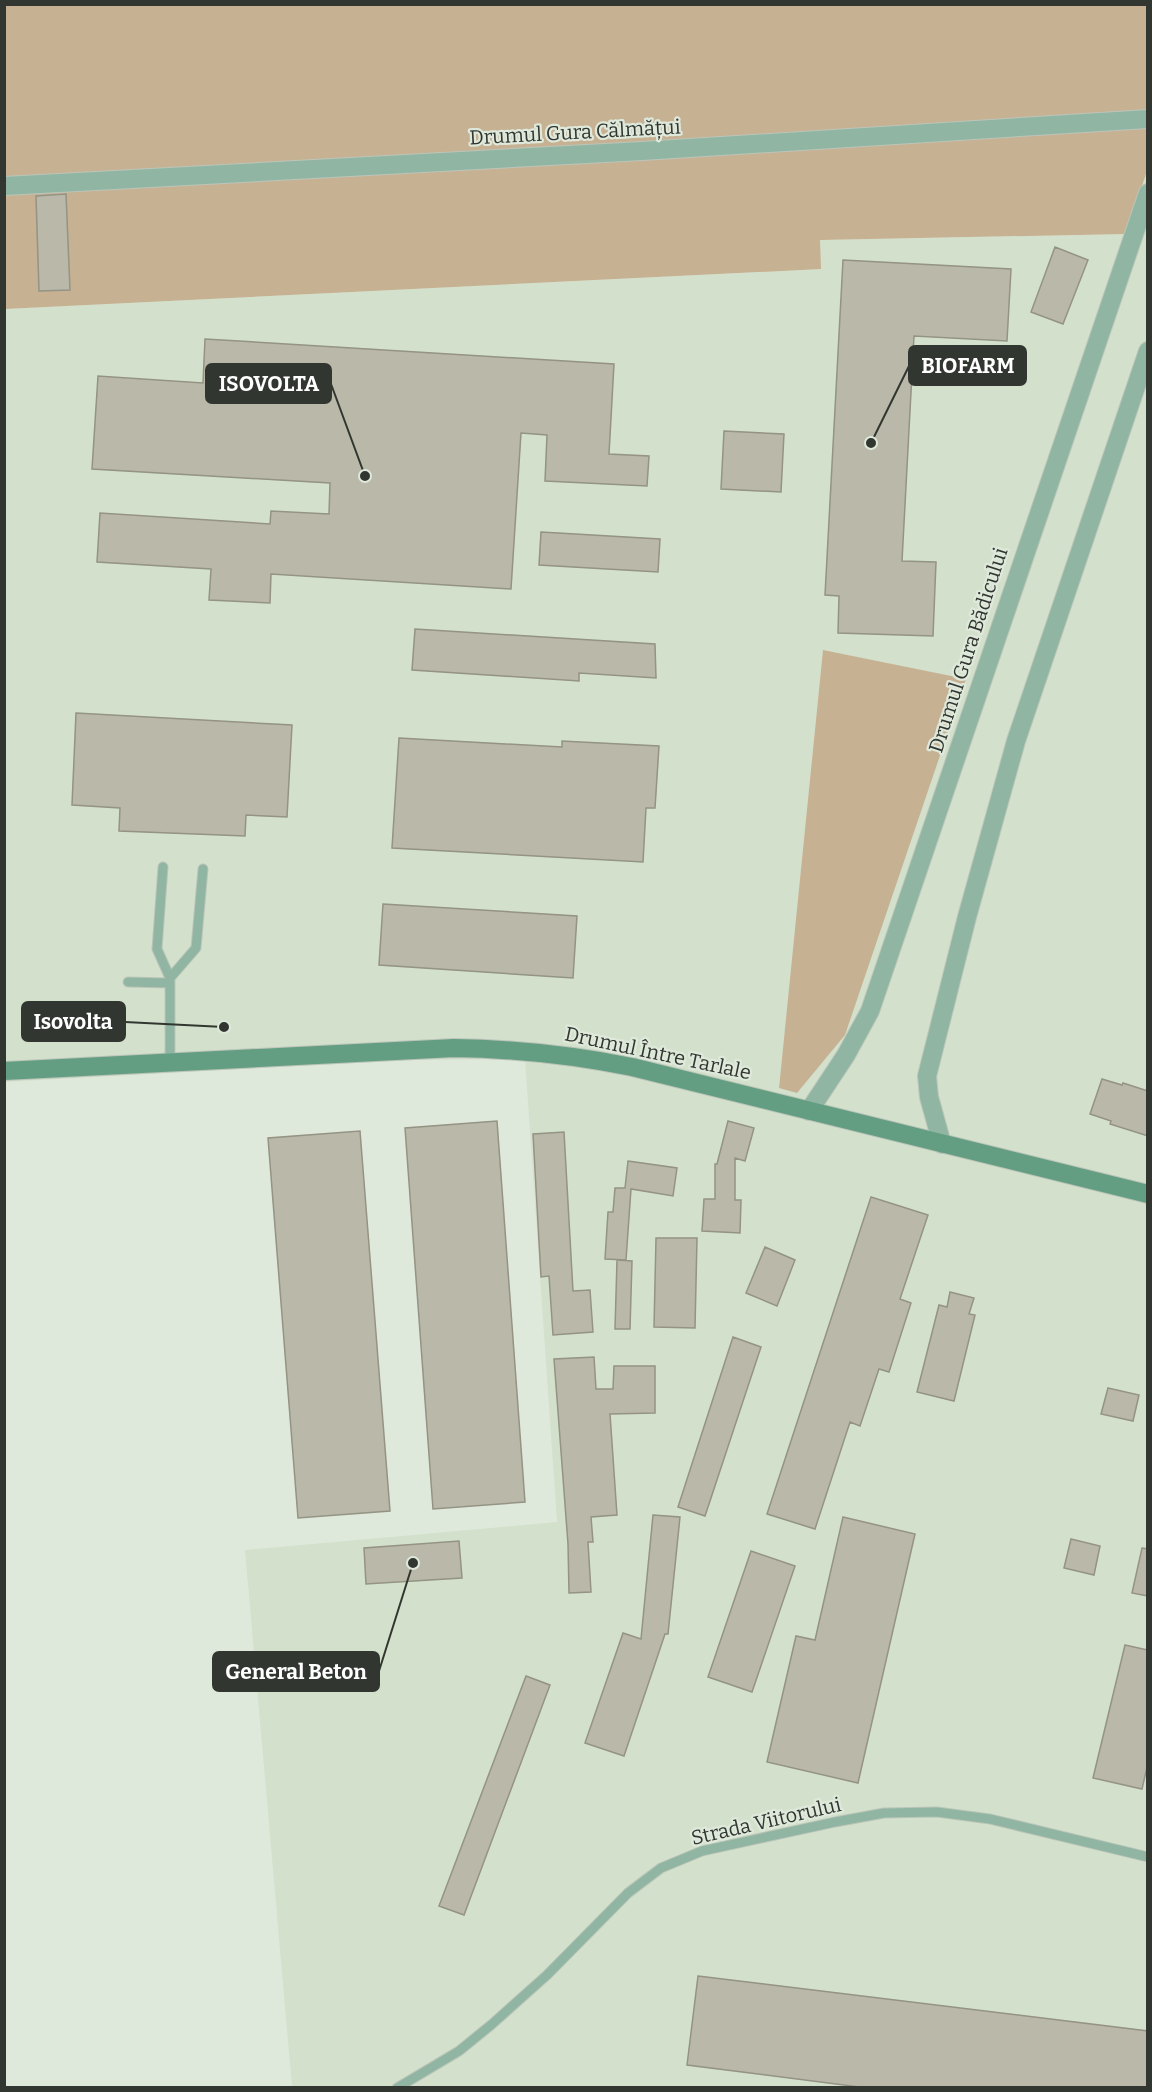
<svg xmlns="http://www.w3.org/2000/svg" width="1152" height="2092" font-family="Bitter,serif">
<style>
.built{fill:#d3e1cc;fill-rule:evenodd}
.green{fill:#c6b193}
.building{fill:#b9b8a9;stroke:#949384;stroke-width:1.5}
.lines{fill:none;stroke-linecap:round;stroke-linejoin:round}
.service-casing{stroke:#bcc5b9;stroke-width:11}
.minor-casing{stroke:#bcc5b9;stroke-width:20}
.secondary-casing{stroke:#bcc5b9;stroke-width:20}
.service{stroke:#90b6a3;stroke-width:9}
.minor{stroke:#90b6a3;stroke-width:18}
.secondary{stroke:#639e83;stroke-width:18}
.labels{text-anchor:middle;stroke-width:4.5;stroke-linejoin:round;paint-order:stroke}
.street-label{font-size:20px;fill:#323630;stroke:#dfe9db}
.leader{fill:none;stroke:#323630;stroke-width:2}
.callout-dot{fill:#323630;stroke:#dfe9db;stroke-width:2}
.callout{fill:#323630;stroke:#323630;stroke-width:2}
.callout-label{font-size:21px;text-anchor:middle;font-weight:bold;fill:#fff}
</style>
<rect width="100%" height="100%" fill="#dfe9db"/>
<!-- built -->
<path class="built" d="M1147 171V2087H292L245 1550 557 1522 525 1059 408 1060 5 1082 4 309 820 269 819 240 1126 234ZM823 650 966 680 779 1088Z"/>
<!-- green -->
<path class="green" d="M4 5H1147V171L1126 234 820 240 821 269 5 309Z
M823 650 966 679 845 1035 797 1093 779 1088Z"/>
<!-- building -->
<path class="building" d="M66 194 70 290 39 291 36 196Z
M1055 247 1088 260 1063 324 1031 312Z
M843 260 1011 269 1007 341 914 336 902 561 936 562 933 636 838 633 839 596 825 595Z
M205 339 614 364 609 454 649 456 647 486 545 481 547 435 521 433 511 589 271 574 270 603 209 600 211 569 97 562 100 513 270 524 271 511 329 514 330 483 92 469 98 376 203 383Z
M724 431 784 434 781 492 721 489Z
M541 532 660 539 658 572 539 565Z
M415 629 655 644 656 678 579 673V681L412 670Z
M76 713 292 725 287 817 246 815 245 836 119 831 120 808 72 805Z
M399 738 562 747V741L659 746 655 808H646L643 862 392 848Z
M383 904 577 916 573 978 379 965Z
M1102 1079 1122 1085 1123 1083 1148 1091V1136L1110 1124 1111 1121 1090 1114Z
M497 1121 525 1502 433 1509 405 1128Z
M728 1121 754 1128 745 1161 735 1158V1200H741L740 1233 702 1231 704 1199H715V1164H717Z
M360 1131 390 1511 298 1518 268 1138Z
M564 1132 573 1291 590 1290 593 1332 553 1335 549 1276 541 1277 533 1134Z
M628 1161 677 1168 673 1196 631 1189 626 1260 605 1259 608 1212H613L615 1188H625Z
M871 1197 928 1215 900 1299 911 1303 889 1372 879 1369 860 1426 850 1422 815 1529 767 1514Z
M656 1238H697L695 1328 654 1327Z
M765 1247 795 1260 777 1306 746 1293Z
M617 1260 632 1261 630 1329H615Z
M950 1292 974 1298 969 1314 975 1315 954 1401 917 1392 939 1305 947 1307Z
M733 1337 761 1347 705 1516 678 1507Z
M594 1357 596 1389H613L614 1366H655V1413L610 1414 617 1515 591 1517 593 1542H588L591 1592 569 1593 568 1544 554 1359Z
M1108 1388 1139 1395 1133 1421 1101 1414Z
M653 1515 680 1517 668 1634H665L624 1756 585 1743 623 1633 641 1639Z
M843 1517 915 1534 858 1783 767 1762 796 1636 815 1640Z
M1071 1539 1100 1546 1094 1575 1064 1568Z
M459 1541 462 1578 366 1584 364 1548Z
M1142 1548 1148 1549V1596L1132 1593Z
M751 1551 795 1566 752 1692 708 1677Z
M1125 1645 1148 1650V1763L1142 1789 1093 1778Z
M526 1676 550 1685 464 1915 439 1906Z
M698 1976 1148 2031V2088H867L687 2065Z"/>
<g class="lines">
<defs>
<path id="service" d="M163 867 157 949 170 978V1061
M170 978 196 948 203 869
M128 982 170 983
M397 2088 459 2051 491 2025 547 1975 628 1893 661 1868 702 1851 835 1822 884 1813 937 1812 990 1819 1148 1857"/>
<path id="minor" d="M4 186 642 151 1148 119
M809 1111 846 1055 870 1011 1148 193
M942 1144 929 1097 927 1076 967 917 1016 741 1148 351"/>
<path id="secondary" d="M4 1071 454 1048C516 1049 572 1055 632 1067L1148 1194"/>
</defs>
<!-- service casing -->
<use href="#service" class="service-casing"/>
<!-- minor casing -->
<use href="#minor" class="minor-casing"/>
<!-- secondary casing -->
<use href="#secondary" class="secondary-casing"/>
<!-- service -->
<use href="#service" class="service"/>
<!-- minor -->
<use href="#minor" class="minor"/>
<!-- secondary -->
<use href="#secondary" class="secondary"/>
</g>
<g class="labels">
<!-- street labels -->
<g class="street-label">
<text transform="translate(575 132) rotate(-3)" y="7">Drumul Gura Călmățui</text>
<text transform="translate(968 650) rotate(-72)" y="7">Drumul Gura Bădicului</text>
<text transform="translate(658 1053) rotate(12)" y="7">Drumul Între Tarlale</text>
<text transform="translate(766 1821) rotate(-13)" y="7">Strada Viitorului</text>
</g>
</g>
<!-- callouts -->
<path class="leader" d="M871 443L909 366M365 476L331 384M224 1027L125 1022M413 1563L379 1671"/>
<g class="callout-dot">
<circle cx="871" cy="443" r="6"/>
<circle cx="365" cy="476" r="6"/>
<circle cx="224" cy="1027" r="6"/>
<circle cx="413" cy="1563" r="6"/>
</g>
<g class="callout">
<rect x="909" y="346" width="117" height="39" rx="6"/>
<rect x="206" y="364" width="125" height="39" rx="6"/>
<rect x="22" y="1002" width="103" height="39" rx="6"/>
<rect x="213" y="1652" width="166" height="39" rx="6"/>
</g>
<g class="callout-label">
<text x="968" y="373">BIOFARM</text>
<text x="269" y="391">ISOVOLTA</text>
<text x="73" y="1029">Isovolta</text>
<text x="296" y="1679">General Beton</text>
</g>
<!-- border -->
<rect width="1152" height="2092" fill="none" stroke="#323630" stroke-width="12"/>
</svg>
